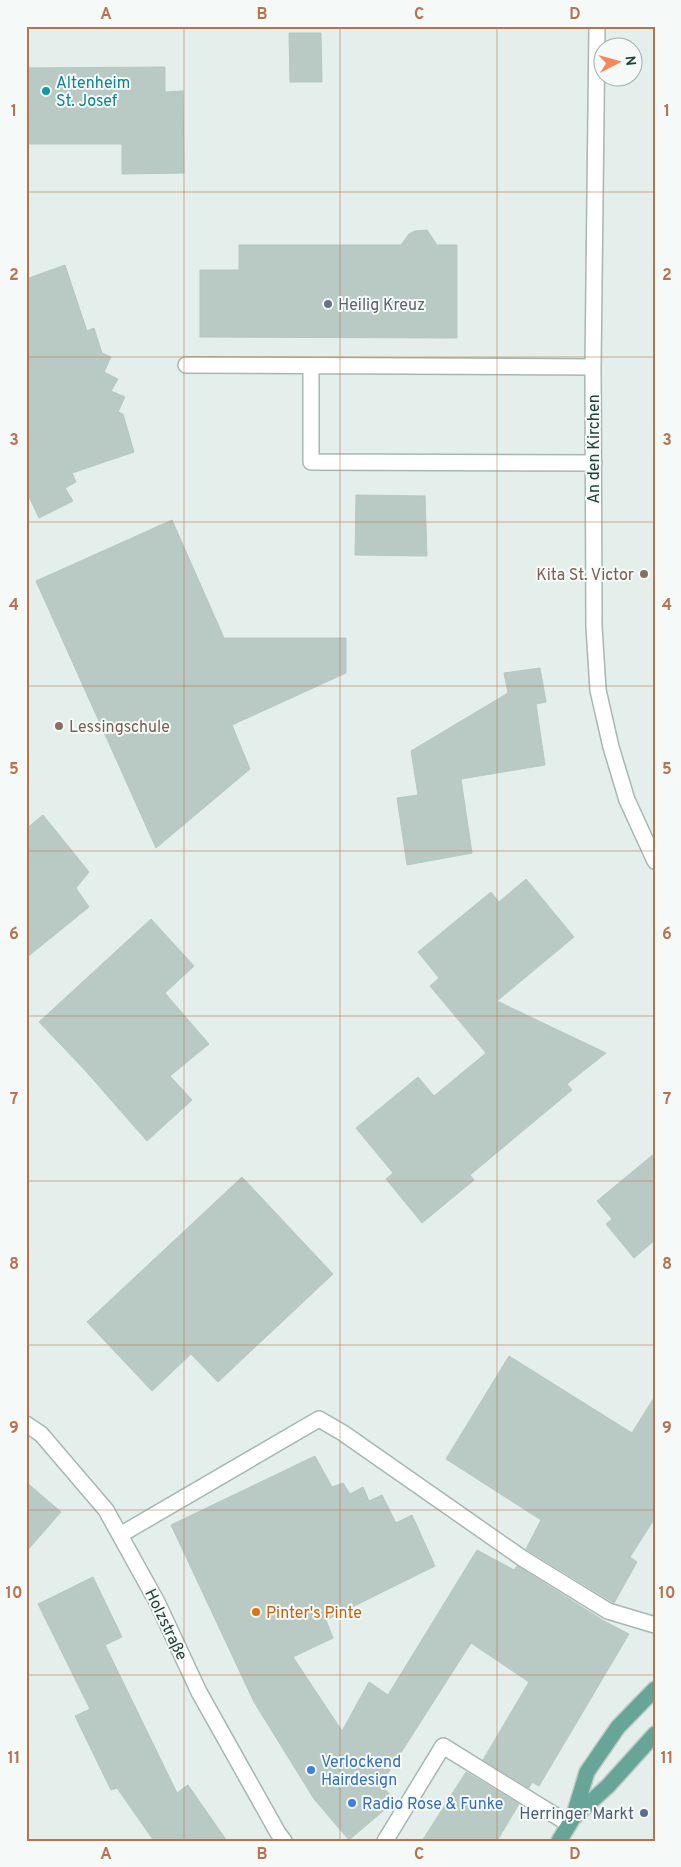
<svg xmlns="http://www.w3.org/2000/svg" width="681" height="1867" font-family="Overpass,sans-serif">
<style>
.building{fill:#b9c9c3;stroke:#b6c8c1}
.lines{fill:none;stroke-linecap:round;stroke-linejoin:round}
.minor-casing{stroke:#a6b7b2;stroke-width:18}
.major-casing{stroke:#c1cac8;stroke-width:18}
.minor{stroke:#fff;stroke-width:15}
.major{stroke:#67a598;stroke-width:15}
.grid{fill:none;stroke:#b77250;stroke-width:1;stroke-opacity:0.55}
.culture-dot{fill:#0f9aa8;stroke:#f5faf8;stroke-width:2}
.worship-dot{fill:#6b7280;stroke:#f5faf8;stroke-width:2}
.education-dot{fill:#8d6e63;stroke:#f5faf8;stroke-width:2}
.food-dot{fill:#e8710a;stroke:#f5faf8;stroke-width:2}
.shop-dot{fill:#3f7fe0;stroke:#f5faf8;stroke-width:2}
.service-dot{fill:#5c6f8a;stroke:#f5faf8;stroke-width:2}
.labels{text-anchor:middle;stroke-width:4;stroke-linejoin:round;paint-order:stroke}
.culture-label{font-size:16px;fill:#0d838f;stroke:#f5faf8;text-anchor:start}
.worship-label{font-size:16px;fill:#5b616d;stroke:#f5faf8;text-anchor:start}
.street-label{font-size:16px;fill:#22413a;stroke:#f5faf8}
.education-label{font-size:16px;fill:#785e54;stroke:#f5faf8;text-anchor:end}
.food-label{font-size:16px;fill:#c56008;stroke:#f5faf8;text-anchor:start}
.shop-label{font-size:16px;fill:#366cbe;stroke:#f5faf8;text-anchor:start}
.service-label{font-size:16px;fill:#4e5e75;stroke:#f5faf8;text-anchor:end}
.neatline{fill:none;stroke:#b77250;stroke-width:2}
.grid-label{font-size:16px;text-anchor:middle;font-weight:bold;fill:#b77250}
</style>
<rect width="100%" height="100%" fill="#e4eeea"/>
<!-- building -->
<path class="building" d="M289 33H321L322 82H290Z
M165 67V92L183 91 184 173 122 174V144H26V68Z
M427 230 437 245H457V338L200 337V270H239V245H401L409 234 415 231Z
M65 265 87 331 94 328 102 353 111 357 104 372 118 379 111 391 125 397 118 412 123 414 134 452 72 473 76 482 65 488 73 501 39 518 26 490V279Z
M356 495 425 496 427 556 355 555Z
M172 520 224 638H346V673L232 725 250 769 156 848 36 581Z
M540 668 546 702 536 704 545 765 461 779 472 853 407 865 397 798 418 795 411 751 508 693 504 673Z
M43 815 89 872 76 888 89 907 26 958V829Z
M526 879 574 937 497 1001 606 1053 567 1084 572 1090 470 1175 474 1180 422 1223 386 1179 393 1173 356 1128 418 1077 434 1096 486 1053 430 986 439 978 418 952 491 892 499 902Z
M151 919 194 966 165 993 209 1044 170 1076 192 1100 147 1141 83 1068 39 1022Z
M655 1153V1240L634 1258 606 1224 612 1219 597 1201Z
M242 1177 333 1274 218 1382 191 1354 152 1391 87 1322Z
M509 1356 632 1433 655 1396V1518L630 1557 637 1562 614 1603 526 1549 541 1520 446 1459Z
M315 1456 332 1487 343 1483 350 1494 363 1487 369 1501 382 1495 396 1523 412 1515 435 1566 326 1620 333 1638 293 1657 342 1731 369 1682 388 1695 477 1550 514 1570 517 1566 604 1621 629 1634 539 1786 532 1782 529 1788 483 1760 529 1682 471 1643 381 1784 395 1801 349 1840 314 1799 254 1702 171 1525Z
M26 1482 61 1512 26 1552Z
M93 1577 122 1637 105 1645 177 1793 188 1785 227 1841H154L117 1788 111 1790 75 1716 90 1709 38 1604Z
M466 1772 519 1804 497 1841H422Z"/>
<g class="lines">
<defs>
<path id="minor" d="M597 26 593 367 594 627 598 690 611 747 627 800 655 861
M186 365 593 367
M311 366V462L594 463
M26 1424 41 1434 106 1510 157 1602 199 1692 278 1833 284 1841
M120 1535 319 1419 343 1433 522 1558 608 1611 655 1625
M385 1841 443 1746 569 1824"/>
<path id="major" d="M574 1817 608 1786 655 1734
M559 1841 573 1818 587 1772 618 1727 655 1689"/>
</defs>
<!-- minor casing -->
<use href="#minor" class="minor-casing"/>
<!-- major casing -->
<use href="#major" class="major-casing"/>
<!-- minor -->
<use href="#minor" class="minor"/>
<!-- major -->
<use href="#major" class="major"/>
</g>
<!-- grid -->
<path class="grid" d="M184 26V1841M340 26V1841M497 26V1841M26 192H655M26 357H655M26 522H655M26 686H655M26 851H655M26 1016H655M26 1181H655M26 1345H655M26 1510H655M26 1675H655"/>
<!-- markers -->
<circle class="culture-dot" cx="46" cy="91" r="5"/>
<circle class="worship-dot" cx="328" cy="304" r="5"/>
<g class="education-dot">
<circle cx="644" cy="574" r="5"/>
<circle cx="59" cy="726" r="5"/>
</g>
<circle class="food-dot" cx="256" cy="1612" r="5"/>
<g class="shop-dot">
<circle cx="311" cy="1770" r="5"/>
<circle cx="352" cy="1803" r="5"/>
</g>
<circle class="service-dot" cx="644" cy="1813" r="5"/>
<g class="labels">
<!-- culture labels -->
<g class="culture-label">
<text x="56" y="88">Altenheim<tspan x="56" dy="18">St. Josef</tspan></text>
</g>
<!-- worship labels -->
<g class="worship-label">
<text x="338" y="310">Heilig Kreuz</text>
</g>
<!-- street labels -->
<g class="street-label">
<text transform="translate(593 449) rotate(-90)" y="6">An den Kirchen</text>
<text transform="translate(167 1624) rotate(64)" y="6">Holzstraße</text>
</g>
<!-- education labels -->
<g class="education-label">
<text x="634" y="580">Kita St. Victor</text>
<text x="69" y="732" text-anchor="start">Lessingschule</text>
</g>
<!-- food labels -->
<g class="food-label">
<text x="266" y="1618">Pinter's Pinte</text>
</g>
<!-- shop labels -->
<g class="shop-label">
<text x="321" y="1767">Verlockend<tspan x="321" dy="18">Hairdesign</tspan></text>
<text x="362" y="1809">Radio Rose &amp; Funke</text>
</g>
<!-- service labels -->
<g class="service-label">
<text x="634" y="1819">Herringer Markt</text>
</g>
</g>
<!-- border -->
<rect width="681" height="1867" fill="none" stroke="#f5faf8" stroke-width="55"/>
<!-- north arrow -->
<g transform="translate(618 62) rotate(84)"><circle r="24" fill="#f5faf8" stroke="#a1b0ac"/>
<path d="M0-4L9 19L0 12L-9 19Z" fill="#f78759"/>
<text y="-8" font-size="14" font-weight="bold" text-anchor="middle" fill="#22413a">N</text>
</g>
<rect x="28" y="28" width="626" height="1812" class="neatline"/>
<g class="grid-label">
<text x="106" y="19">A</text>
<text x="262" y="19">B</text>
<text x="419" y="19">C</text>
<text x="575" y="19">D</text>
<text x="14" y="116">1</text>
<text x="667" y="116">1</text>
<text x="14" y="280">2</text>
<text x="667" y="280">2</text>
<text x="14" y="445">3</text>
<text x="667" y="445">3</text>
<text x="14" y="610">4</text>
<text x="667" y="610">4</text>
<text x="14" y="774">5</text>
<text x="667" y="774">5</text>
<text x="14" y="939">6</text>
<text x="667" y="939">6</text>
<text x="14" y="1104">7</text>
<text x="667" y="1104">7</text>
<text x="14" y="1269">8</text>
<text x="667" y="1269">8</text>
<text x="14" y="1433">9</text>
<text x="667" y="1433">9</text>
<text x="14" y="1598">10</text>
<text x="667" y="1598">10</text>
<text x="14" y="1763">11</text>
<text x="667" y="1763">11</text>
<text x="106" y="1859">A</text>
<text x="262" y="1859">B</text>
<text x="419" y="1859">C</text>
<text x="575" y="1859">D</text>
</g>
</svg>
